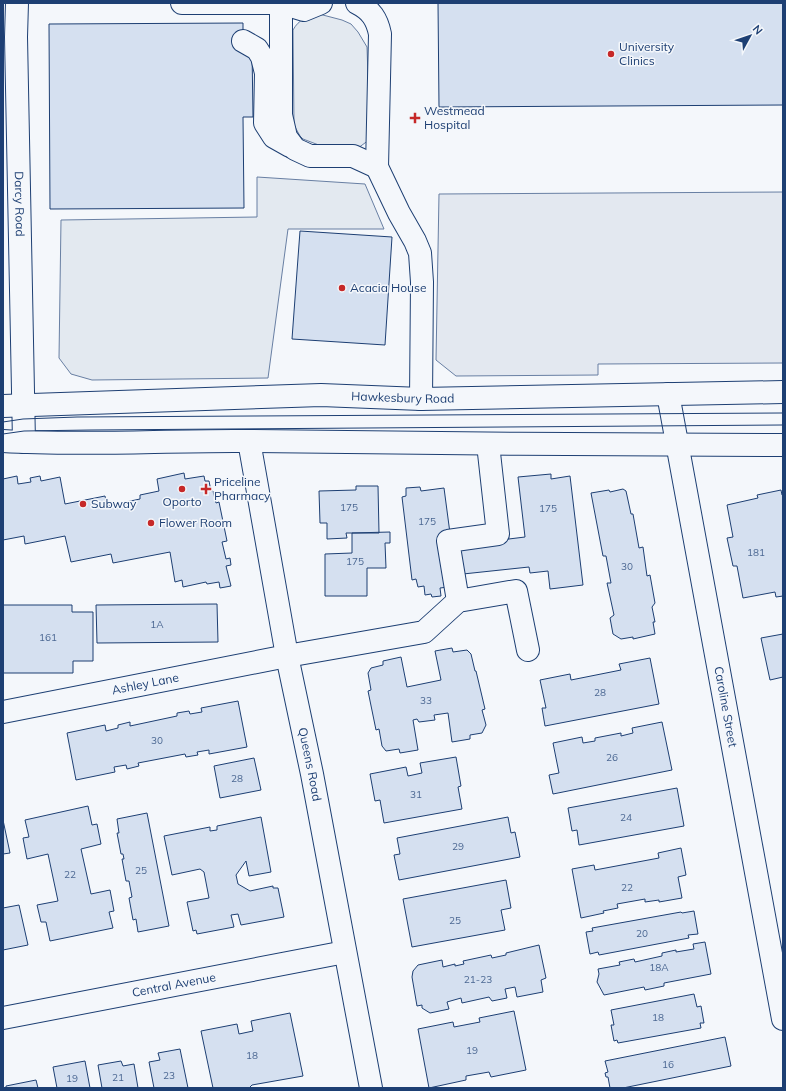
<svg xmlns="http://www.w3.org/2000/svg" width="786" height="1091" font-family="Mulish,sans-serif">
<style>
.green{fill:#e3e9f0;stroke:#687fa3}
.parking{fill:#e3e8f0;stroke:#687fa3}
.building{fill:#d5e0f0;stroke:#1d3f73}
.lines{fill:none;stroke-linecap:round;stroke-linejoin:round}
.minor-casing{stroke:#1d3f73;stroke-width:24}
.minor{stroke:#f4f7fb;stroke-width:22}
.tram{stroke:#1d3f73;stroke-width:1}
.poi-dot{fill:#c62828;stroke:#f4f7fb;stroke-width:1.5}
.labels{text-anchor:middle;stroke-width:3;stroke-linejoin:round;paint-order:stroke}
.number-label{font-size:10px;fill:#4b6792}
.poi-label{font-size:12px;fill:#1d3f73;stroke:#f4f7fb;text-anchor:start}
.street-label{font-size:12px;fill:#1d3f73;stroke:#f4f7fb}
</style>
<rect width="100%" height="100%" fill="#f4f7fb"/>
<!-- green -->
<path class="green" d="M319 14 342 20 351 24 358 32 367 47 370 137 369 140 358 148 324 147 303 139 300 136 294 125 293 30C299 19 307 17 319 14Z
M257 177 365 184 384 229H288L268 378 92 380 71 374 59 358 61 220 257 217Z"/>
<!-- parking -->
<path class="parking" d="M783 192V363L598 364V375L456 376 436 360 439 194Z"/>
<!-- building -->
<path class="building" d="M438 3H783V105L439 107Z
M243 23V49H252L253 117H243L244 208 50 209 49 24Z
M300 231 392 237 385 345 292 339Z
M184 473 185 479 204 476 205 481H209L211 491H213L216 503 219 502 227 541 222 542 226 559 230 558 231 565 226 566 231 586 220 588 219 582 207 584 206 582 183 587 182 580 175 582 170 552 113 563 111 554 71 562 65 536 25 544 24 536 3 540V479L17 476 18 484 31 482 30 478 40 476 41 481 60 477 65 504 105 496 107 506 140 499V495L159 491 157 479Z
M551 474V479L570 476 583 585 550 589 548 571 530 573 529 567 463 574 452 546 525 537 518 477Z
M356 486H378L379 533H346L347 538 327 539V523H320L319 491 356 490Z
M420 487 421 491 444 488 457 586 440 588 441 596 432 597 431 594 425 595 424 586 418 587 416 579 412 580 402 497 406 496V488Z
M623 489 626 491 631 514H633L639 548 643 547 647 576 650 575 655 603 652 607 655 622H653L655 634 633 639V637L621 639 613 634 610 618 614 615 607 583H611L606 556H603L591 493 609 490 610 492Z
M781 490 782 495H783V596L776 597 775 592 743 598 737 566H733L727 538 733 537 727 505 758 498 757 495Z
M390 532V543H385L386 568H367V596H325V554L352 553V533Z
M217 604 218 642 97 643 96 605Z
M3 605H72V612H93V661H73V673H3Z
M783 634V677L770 680 761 638Z
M452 648 453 652 467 650 471 654 475 671H476L485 709 482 710 486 725 482 733 470 735V739L452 742 448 713 434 715 435 720 419 722 417 719 413 720 418 750 400 753 399 749 386 751 382 746 379 729 376 730 368 691 371 690 368 673 371 668 383 665V661L401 657 407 687 441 680 435 651Z
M650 658 659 704 545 726 542 708H546L540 680 570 674 571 680 621 670 619 664Z
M238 701 247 747 209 754V750L197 752 198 755 186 757 185 754 138 763 139 766 127 769 126 765 114 767 115 772 76 780 67 733 105 725 106 731 118 728V725L130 722V726L177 716V713L189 711 190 714 202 712 201 708Z
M662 722 672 770 553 794 549 775 559 773 553 743 582 737 583 743 595 741V738L621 733V736L633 733 632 728Z
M456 757 461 786 458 787 462 809 384 823 380 800 375 801 370 774 406 767 408 776 422 773 420 763Z
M254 758 261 790 220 798 214 766Z
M677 788 684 826 579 845 577 830 572 831 568 808Z
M88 806 92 825 97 824 101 844 81 849 91 894 110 890 114 911 109 912 113 928 50 941 46 922H41L37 905 58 901 48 854 27 859 23 838 29 837 25 820Z
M147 813 169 926 138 932 136 919 133 920 129 898 132 897 129 881H126L122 859H124L123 854H121L117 833H119L117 819Z
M261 817 271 872 249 876 246 861 236 875 238 884 250 891 273 886V888H278L284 917 241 925 238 914 231 915 234 927 197 934 196 930 193 931 187 902 209 898 204 872 200 869 172 875 164 836 210 827V831L217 830V826Z
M508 817 511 833 515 832 520 857 399 880 394 855 400 854 397 838Z
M3 820 10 853 3 854Z
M681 848 686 875 678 877 682 898 659 902V900L645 902V899L617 904 618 908 603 911 604 913 581 918 572 869 594 865 595 870 659 858 658 853Z
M506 880 511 908 501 910 505 930 412 947 403 899Z
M19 905 28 945 3 950V908Z
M694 911 698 934 688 935 689 938 599 955 598 952 590 954 586 932 593 931 592 928 681 912 682 913Z
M705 942 711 974 664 983V986L645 990 644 987 604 995 597 982 599 974 598 969 620 965 619 962 634 959 635 962 662 956V953L676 950V952L694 949 693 944Z
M539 945 546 978 541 980 543 992 517 997 515 987 505 989 507 998 492 1001 489 997 462 1003 461 998 447 1002 449 1009 430 1013 422 1008V1005L417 1006 412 977 413 971 418 965 442 960 443 967 455 964V966L464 964 463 961 491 955 492 958 506 955V953Z
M694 994 697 1007 701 1006 704 1023H700L701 1028 618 1043 617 1040 614 1041 611 1025H614L611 1010Z
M514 1011 526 1070 491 1077 489 1072 466 1076V1080L429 1088 418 1029 453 1022 454 1027 480 1022 479 1018Z
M290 1013 303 1076 252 1085 249 1088H213L201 1031 237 1024 239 1034 253 1031 251 1021Z
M725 1037 731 1066 623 1088H610L608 1077H606L605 1073 608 1072 605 1061Z
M180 1049 188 1088H154L149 1062 160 1060 158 1053Z
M85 1061 90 1088H57L53 1067Z
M121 1061 123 1066 134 1064 138 1088H102L98 1065Z
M36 1080 38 1088H6V1086Z"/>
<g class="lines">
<defs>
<g id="minor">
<path id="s1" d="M17 3 16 37 24 442"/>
<path d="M182 3H281"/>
<path d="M281 3V115L286 137 295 149 310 156H353L377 167"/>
<path d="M281 3 304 10 321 3"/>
<path d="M357 3C371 10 377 19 380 34L377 167 399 213 415 241 420 253 422 282 421 399"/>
<path d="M243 41 257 49 262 57 266 73 265 123 274 137 290 146"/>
<path id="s2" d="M668 394 783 1019"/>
<path id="s3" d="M3 406 321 395 421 399 783 392"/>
<path d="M3 441C85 446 168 440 250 441 428 443 605 445 783 445"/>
<path id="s4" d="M249 441 287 656 312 774 371 1088"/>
<path d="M458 601 448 541 498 534 488 444"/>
<path id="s5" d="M3 712 287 656 424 632 458 601 516 591 528 650"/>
<path id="s6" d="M3 1018 345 952"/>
</g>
</defs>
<!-- minor casing -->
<use href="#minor" class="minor-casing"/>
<!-- minor -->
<use href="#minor" class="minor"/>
<!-- tram -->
<path class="tram" d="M3 422 23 419 77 417 783 413
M3 434 24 431 90 430 783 425"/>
</g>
<!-- markers -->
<g class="poi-dot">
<circle cx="611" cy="54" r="4"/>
<path d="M413 112h4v4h4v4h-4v4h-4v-4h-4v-4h4z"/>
<circle cx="342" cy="288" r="4"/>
<circle cx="182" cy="489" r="4"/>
<path d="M204 483h4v4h4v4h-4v4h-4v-4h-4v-4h4z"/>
<circle cx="83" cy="504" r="4"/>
<circle cx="151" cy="523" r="4"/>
</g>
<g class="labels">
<!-- number labels -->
<g class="number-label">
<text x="349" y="511">175</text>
<text x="548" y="512">175</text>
<text x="427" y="525">175</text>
<text x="756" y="556">181</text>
<text x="355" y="565">175</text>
<text x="627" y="570">30</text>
<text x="157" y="628">1A</text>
<text x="48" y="641">161</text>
<text x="600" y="696">28</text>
<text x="426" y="704">33</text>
<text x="157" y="744">30</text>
<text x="612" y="761">26</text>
<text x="237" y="782">28</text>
<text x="416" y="798">31</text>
<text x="626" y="821">24</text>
<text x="458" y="850">29</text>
<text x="141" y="874">25</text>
<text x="70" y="878">22</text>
<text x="627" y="891">22</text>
<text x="455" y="924">25</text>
<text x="642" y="937">20</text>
<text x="659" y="971">18A</text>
<text x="478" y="983">21-23</text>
<text x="658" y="1021">18</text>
<text x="472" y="1054">19</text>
<text x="252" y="1059">18</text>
<text x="668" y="1068">16</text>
<text x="169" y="1079">23</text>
<text x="118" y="1081">21</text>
<text x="72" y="1082">19</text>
</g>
<!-- poi labels -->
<g class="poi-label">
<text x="619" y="51">University<tspan x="619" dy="14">Clinics</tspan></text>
<text x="424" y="115">Westmead<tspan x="424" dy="14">Hospital</tspan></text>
<text x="350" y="292">Acacia House</text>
<text x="214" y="486">Priceline<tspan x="214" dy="14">Pharmacy</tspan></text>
<text x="182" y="506" text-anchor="middle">Oporto</text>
<text x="91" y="508">Subway</text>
<text x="159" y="527">Flower Room</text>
</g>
<!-- street labels -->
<g class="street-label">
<text dy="4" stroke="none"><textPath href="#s1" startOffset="201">Darcy Road</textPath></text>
<text dy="4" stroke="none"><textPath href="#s3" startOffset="400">Hawkesbury Road</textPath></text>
<text dy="4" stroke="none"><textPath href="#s5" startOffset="145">Ashley Lane</textPath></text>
<text dy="4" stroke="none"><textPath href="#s2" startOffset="318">Caroline Street</textPath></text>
<text dy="4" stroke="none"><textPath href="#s4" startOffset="329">Queens Road</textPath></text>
<text dy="4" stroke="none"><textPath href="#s6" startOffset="174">Central Avenue</textPath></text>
</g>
</g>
<!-- border -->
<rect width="786" height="1091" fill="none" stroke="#1d3f73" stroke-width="8"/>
<!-- north arrow -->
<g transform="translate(750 36) rotate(50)" stroke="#f4f7fb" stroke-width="3" paint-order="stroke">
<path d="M0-3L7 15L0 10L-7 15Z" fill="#1d3f73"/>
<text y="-6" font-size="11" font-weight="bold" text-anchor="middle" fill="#1d3f73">N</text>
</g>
</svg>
